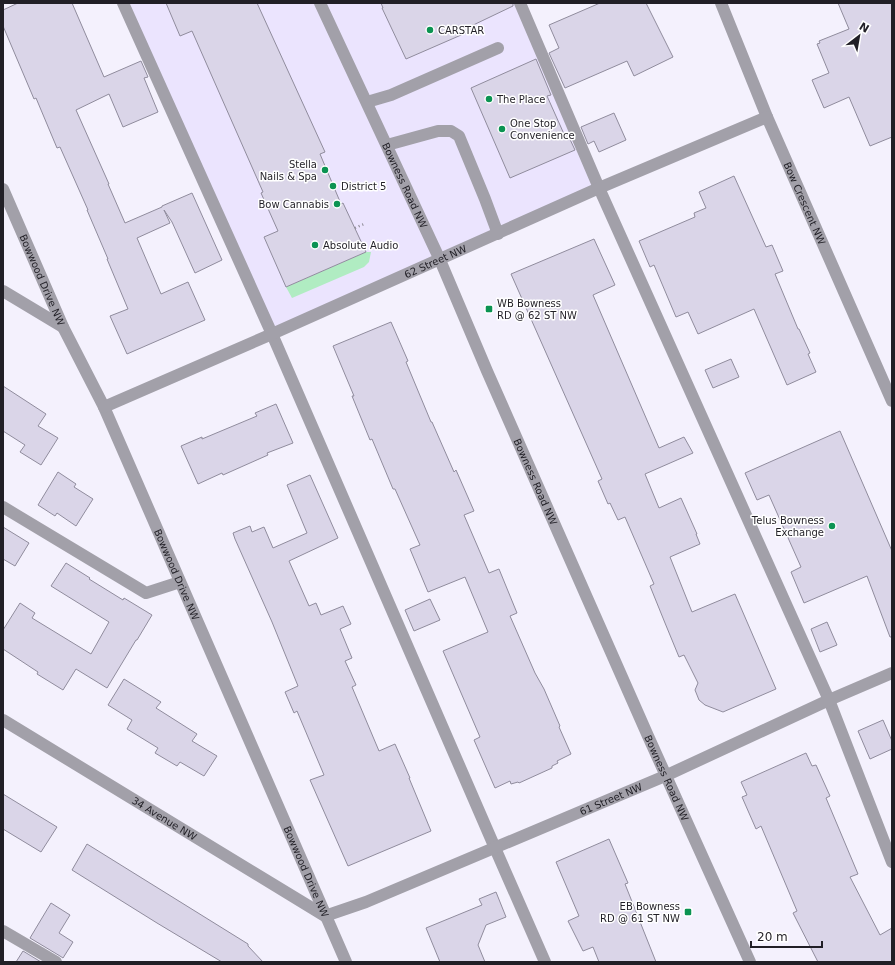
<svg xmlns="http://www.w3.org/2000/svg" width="895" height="965" font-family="'DejaVu Sans',sans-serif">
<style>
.built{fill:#ebe4fe}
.green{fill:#b0ecc2}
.building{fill:#dad5e8;stroke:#908c9d}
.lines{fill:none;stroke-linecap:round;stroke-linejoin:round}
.path{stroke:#8d8a94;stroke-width:2.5;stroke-dasharray:1 3;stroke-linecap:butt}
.minor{stroke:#a2a0a9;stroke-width:12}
.poi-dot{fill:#0b9352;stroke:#fff;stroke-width:1.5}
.labels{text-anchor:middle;stroke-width:3;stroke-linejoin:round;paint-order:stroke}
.poi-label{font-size:10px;fill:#211f26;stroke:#fff;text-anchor:start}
.street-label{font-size:10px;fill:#211f26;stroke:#fff}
</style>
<rect width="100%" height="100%" fill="#f4f1fd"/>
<!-- built -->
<path class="built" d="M123 3H520L599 188 272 334Z"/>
<!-- green -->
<path class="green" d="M366 252H371L369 262 364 267 292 298 286 287Z"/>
<!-- building -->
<path class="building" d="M18 3H72L104 77 141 61 148 77 144 78 158 112 123 127 109 94 76 110 109 184H108L125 223 162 207V206L192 193 222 260 195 273 172 222 164 210 170 223 137 238 161 294 188 282 205 320 127 354 110 316 128 309 107 259H108L87 210H88L60 147 57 148 36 98 34 99 3 26V10Z
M166 3H257L325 152 320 154 341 204 343 203 366 252 286 287 264 237 278 231 261 193 263 192 192 31 180 36Z
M381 3H513V6L467 28 468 32 406 59 382 8H383Z
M600 3H646L673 57 634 76 627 61 565 88 549 53 559 48 549 25Z
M838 3H892V137L870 146 849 97 824 108 812 80 829 73 817 44 820 43 819 41 849 29Z
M536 59 551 95 547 96 564 134 567 133 575 150 510 178 471 88Z
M614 113 626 140 599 152 594 141 588 144 581 127Z
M734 176 766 247 772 245 783 271 775 274 798 329H799L810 353 808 354 816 372 787 385 754 309 698 334 688 312 676 317 654 265 650 267 639 241 695 217 694 213 706 208 699 192Z
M594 239 615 285 593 295 659 448 684 437 693 453 645 474 659 508 681 498 697 534H696L700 544 670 557 692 612 735 594 776 689 723 712 705 705 699 700 695 690 698 683 684 655 679 657 665 623 650 586 654 584 625 517 618 520 610 503 608 504 598 481 602 479 511 274Z
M391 322 408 361 406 362 431 422H432L454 472 456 470 474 511 464 515 489 573 499 569 517 613 510 616 535 673 544 689 560 726 559 727 571 754 557 761 558 763 552 766V768L519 783 518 782 511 784 510 781 495 788 474 740 480 737 443 651 488 632 465 577 428 592 410 549 420 545 395 489H393L372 439 370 440 352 396H354L333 346Z
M731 359 739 377 713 388 705 370Z
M3 386 46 414 38 426 58 438 41 465 20 452 25 445 3 431Z
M276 404 293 443 267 453 268 455 223 475 222 473 198 484 181 446 202 437V439L257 416 255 413Z
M840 431 892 551V637H890L867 576 804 603 791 572 801 567 769 495 757 500 745 473Z
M58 472 76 484 74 487 93 499 76 526 57 513 55 516 38 505Z
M310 475 338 538 289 561 309 606 316 603 321 615 343 606 351 624 340 629 352 658 345 661 356 685 352 687 379 751 395 744 410 778H409L431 831 348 866 310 780 324 775 297 711 294 713 285 692 298 686 272 622 235 539 233 533 250 526 252 532 264 527 273 548 307 533 287 485Z
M3 527 29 543 15 566 3 559Z
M66 563 90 578 89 579 123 600 124 598 152 615 137 640H136L107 688 76 669 63 690 37 674 38 672 3 649V630L20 603 35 613 32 618 91 654 109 622 51 586Z
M430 599 440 620 414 631 405 610Z
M827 622 837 645 820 652 811 629Z
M124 679 161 702 156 708 197 734 192 741 217 756 204 776 180 762 177 766 155 753 158 748 127 729 132 720 108 705Z
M883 720 892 741V749L870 759 858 731Z
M806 753 812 766 816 765 830 796 826 798 858 874 850 877 880 935 892 928V962H818L793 913 797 911 761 826 756 829 742 797 747 795 741 782Z
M3 794 57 827 41 852 3 829Z
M609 839 628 883 625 884 656 962H599L593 947 583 951 568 921 579 916 556 862Z
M87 844 248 944V946L263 962H222L157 923 72 870Z
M496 892 506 917 486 925 478 945 485 962H440L426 928 482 905 479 899Z
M51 903 70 915 59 933 73 942 63 958 60 956 30 938Z
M23 951 41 962H16Z"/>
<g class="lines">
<!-- path -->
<path class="path" d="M355 228 364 224"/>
<!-- minor -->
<g class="minor">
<path d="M123 3 272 334 495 848 545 962"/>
<path id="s1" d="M320 3 440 260 487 371 648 736 750 962"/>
<path d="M520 3 599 188 829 700 892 862"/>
<path id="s2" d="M721 3 767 117 892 401"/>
<path d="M367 102 391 95 498 48"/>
<path d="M387 145 438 131H451L459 136 485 199 498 234"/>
<path id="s3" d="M3 189 63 327 104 407 346 962"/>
<path d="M3 291 63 327"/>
<path id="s4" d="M104 407 272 334 599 188 767 117"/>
<path d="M3 507 146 593 180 582"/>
<path id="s5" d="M3 720 325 916 366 902 665 776 829 700 892 673"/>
<path d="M3 931 56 962"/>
</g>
</g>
<!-- markers -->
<g class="poi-dot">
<circle cx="430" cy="30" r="4"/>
<circle cx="489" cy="99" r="4"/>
<circle cx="502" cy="129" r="4"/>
<circle cx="325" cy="170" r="4"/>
<circle cx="333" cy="186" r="4"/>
<circle cx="337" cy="204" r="4"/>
<circle cx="315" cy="245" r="4"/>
<rect x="485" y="305" width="8" height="8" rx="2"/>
<circle cx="832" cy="526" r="4"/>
<rect x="684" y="908" width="8" height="8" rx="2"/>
</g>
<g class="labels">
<!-- poi labels -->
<g class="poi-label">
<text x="438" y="34">CARSTAR</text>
<text x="497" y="103">The Place</text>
<text x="510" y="127">One Stop<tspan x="510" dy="12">Convenience</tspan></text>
<text x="317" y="168" text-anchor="end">Stella<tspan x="317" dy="12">Nails &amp; Spa</tspan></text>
<text x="341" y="190">District 5</text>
<text x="329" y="208" text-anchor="end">Bow Cannabis</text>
<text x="323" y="249">Absolute Audio</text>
<text x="497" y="307">WB Bowness<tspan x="497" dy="12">RD @ 62 ST NW</tspan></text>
<text x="824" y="524" text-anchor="end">Telus Bowness<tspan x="824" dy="12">Exchange</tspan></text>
<text x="680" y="910" text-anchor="end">EB Bowness<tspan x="680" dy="12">RD @ 61 ST NW</tspan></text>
</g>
<!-- street labels -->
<g class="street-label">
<text dy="4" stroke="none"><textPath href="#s1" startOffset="201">Bowness Road NW</textPath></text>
<text dy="4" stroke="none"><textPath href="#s2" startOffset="217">Bow Crescent NW</textPath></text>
<text dy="4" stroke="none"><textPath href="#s4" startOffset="362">62 Street NW</textPath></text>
<text dy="4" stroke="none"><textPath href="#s3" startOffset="99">Bowwood Drive NW</textPath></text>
<text dy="4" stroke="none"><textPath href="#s1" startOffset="525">Bowness Road NW</textPath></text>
<text dy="4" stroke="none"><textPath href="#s3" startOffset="423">Bowwood Drive NW</textPath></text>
<text dy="4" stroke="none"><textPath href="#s1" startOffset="849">Bowness Road NW</textPath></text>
<text dy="4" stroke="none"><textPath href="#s5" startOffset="686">61 Street NW</textPath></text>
<text dy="4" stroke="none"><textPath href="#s5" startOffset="189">34 Avenue NW</textPath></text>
<text dy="4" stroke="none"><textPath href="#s3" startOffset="747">Bowwood Drive NW</textPath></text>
</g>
</g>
<!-- border -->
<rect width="895" height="965" fill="none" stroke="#211f26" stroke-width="8"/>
<!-- north arrow -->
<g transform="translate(859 36) rotate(31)" stroke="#ffffff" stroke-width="3" paint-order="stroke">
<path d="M0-3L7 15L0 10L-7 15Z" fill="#211f26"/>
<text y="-6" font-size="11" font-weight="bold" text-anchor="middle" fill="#211f26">N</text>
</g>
<!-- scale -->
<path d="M751 941v6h71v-6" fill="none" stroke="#211f26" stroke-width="2"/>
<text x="757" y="941" font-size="12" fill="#211f26" stroke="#ffffff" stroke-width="3" paint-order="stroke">20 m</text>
</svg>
